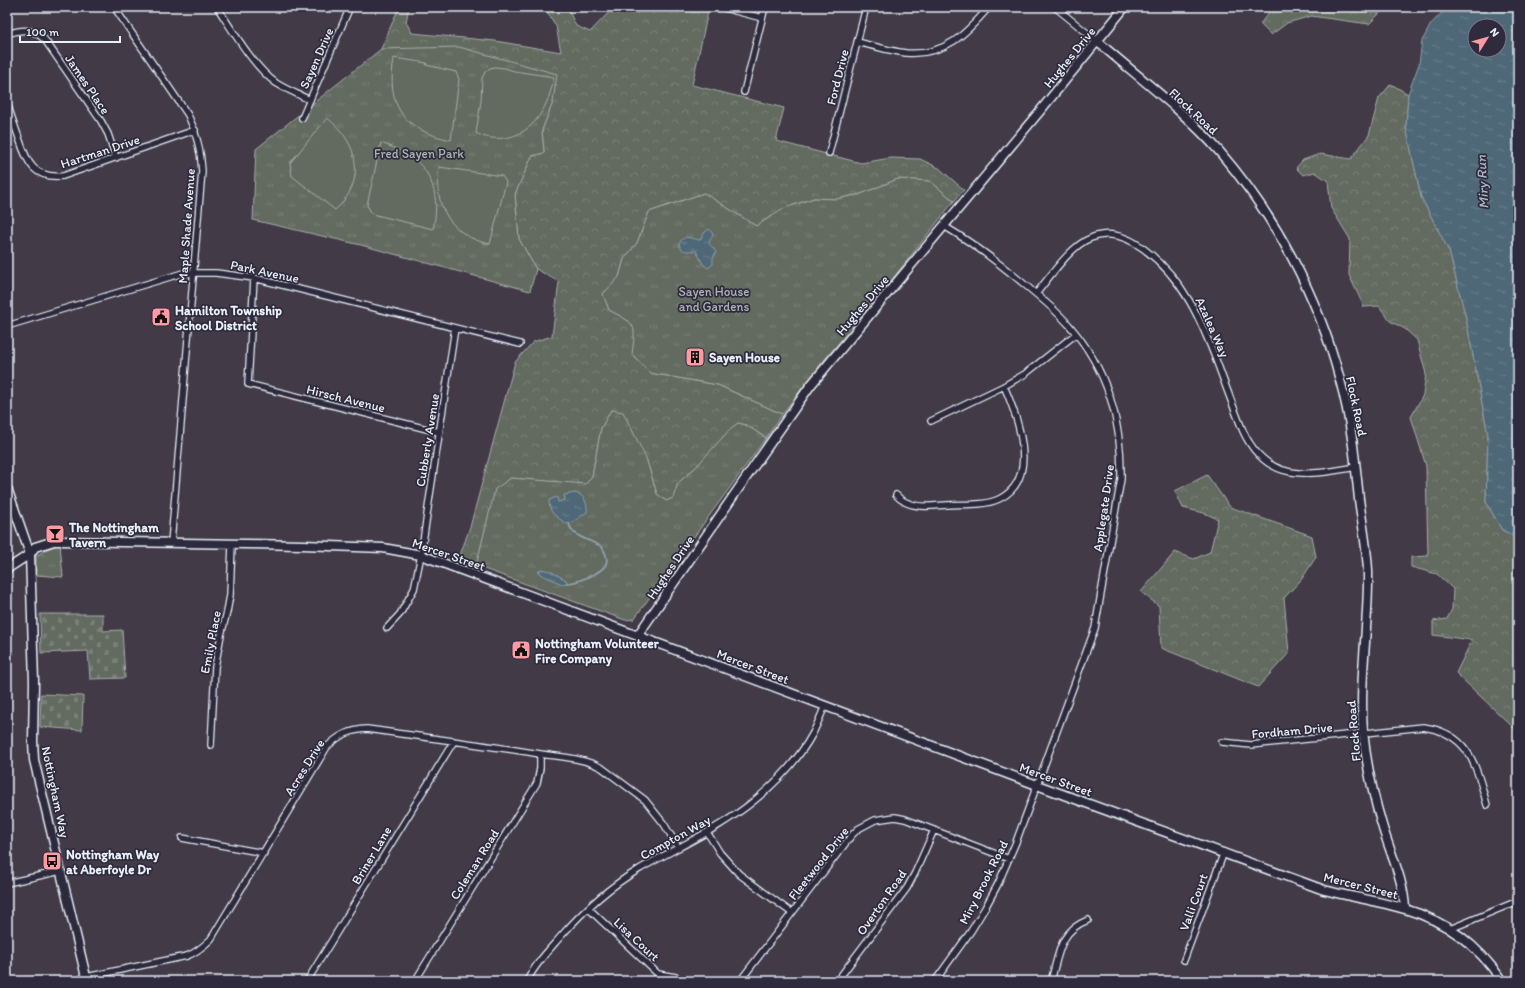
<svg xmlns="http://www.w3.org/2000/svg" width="1525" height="988" font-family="Itim,sans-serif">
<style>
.forest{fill:url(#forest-crowns);stroke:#a6aeab}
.cemetery{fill:url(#cemetery-stones);stroke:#a6aeab}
.park{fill:url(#park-tufts);stroke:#a6aeab}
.pitch{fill:#636b5e;stroke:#a6aeab}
.water{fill:url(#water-ripples);stroke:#8c9fab;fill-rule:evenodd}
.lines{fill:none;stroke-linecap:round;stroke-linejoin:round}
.stream{stroke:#8c9fab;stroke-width:2}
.street-casing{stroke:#e8f1f8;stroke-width:8}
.secondary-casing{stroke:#e8f1f8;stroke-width:11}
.street{stroke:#2f2a3d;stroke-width:5.5}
.secondary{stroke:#2f2a3d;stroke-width:8}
.labels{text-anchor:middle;stroke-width:3.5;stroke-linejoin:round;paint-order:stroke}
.street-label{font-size:13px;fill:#e8f1f8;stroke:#2f2a3d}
.park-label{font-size:13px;fill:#acb5b3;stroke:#2f2a3d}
.poi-label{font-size:13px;font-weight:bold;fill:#e8f1f8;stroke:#2f2a3d;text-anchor:start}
.water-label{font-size:14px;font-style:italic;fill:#abbac5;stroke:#2f2a3d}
</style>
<defs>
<pattern id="forest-crowns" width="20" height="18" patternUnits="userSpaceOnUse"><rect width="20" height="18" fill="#636b5e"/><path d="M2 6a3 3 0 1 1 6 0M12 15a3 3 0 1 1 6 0" fill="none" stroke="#798176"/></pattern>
<pattern id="cemetery-stones" width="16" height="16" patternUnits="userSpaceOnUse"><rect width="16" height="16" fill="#636b5e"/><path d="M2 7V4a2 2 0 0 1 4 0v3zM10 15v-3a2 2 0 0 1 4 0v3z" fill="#798176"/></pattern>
<pattern id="park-tufts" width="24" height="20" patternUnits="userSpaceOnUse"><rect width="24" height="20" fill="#636b5e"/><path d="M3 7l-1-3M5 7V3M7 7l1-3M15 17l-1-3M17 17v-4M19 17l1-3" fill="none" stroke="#798176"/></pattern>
<pattern id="water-ripples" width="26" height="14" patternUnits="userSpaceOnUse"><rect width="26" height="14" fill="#4f6878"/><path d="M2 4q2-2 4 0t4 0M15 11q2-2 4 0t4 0" fill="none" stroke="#687e8c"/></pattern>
</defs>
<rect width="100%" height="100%" fill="#423b47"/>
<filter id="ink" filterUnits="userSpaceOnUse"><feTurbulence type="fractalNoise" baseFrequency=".025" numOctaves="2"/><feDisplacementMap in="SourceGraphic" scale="8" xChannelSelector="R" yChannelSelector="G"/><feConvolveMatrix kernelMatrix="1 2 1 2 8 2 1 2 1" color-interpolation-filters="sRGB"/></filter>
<g filter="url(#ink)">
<!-- forest -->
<path class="forest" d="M399 7H409L406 22 412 33 495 41 561 52 556 26 544 7H567L576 26 590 32 614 7H709L692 85 784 108 776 141 861 163 891 158 920 159 939 168 964 190 954 201 930 181 898 179 861 194 836 199 814 198 785 208 756 226 704 193 649 212 637 243 624 259 619 277 604 294 609 310C637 325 637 323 632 354L650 373 718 385 782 414 766 438 746 425 738 423 695 468 678 483 673 499 666 501 657 494 646 458 601 428 592 476 586 485 511 478 496 489 476 566 467 563 459 558 470 527 515 362 533 342 552 336 559 282 536 269 519 239 515 194 532 156 544 153 542 130 553 102 381 49Z
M1273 7H1386L1369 24 1311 16 1287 23 1271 35 1260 24Z
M1391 84 1408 94 1406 127 1421 197 1449 251 1466 318 1488 435 1486 502 1502 530 1518 538V732L1456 673 1472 640 1433 635V621L1447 619 1452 609 1453 589 1437 574 1411 567V557L1428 556 1426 466 1411 417 1423 395 1426 374 1417 340 1405 329 1390 321 1379 306 1364 307 1349 275 1350 239 1331 208 1328 181 1315 172 1303 175 1296 168 1303 160 1320 154 1351 159 1369 135 1379 98Z
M1207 475 1230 507 1312 536 1316 557 1301 580 1284 598 1289 653 1258 687 1161 648 1159 606 1141 592 1175 552 1194 559 1210 552 1218 519 1204 513 1183 508 1175 491Z"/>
<!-- cemetery -->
<path class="cemetery" d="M40 614H103V631L122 630 125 678 90 679 88 651 41 653Z
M41 694 83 696 82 730 40 727Z"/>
<!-- park -->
<path class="park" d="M459 47 557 74 553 102 542 130 544 153 532 156 515 194 519 239 536 269 530 291 361 245 253 220 256 149 381 49Z
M898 179 930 181 954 201 883 291 826 358 782 414 718 385 650 373 632 354C636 323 637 325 609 310L603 294 619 277 624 259 637 243 649 212 704 193 756 226 785 208 814 198 836 199 861 194Z
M611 410 623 412 646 458 657 494 666 501 673 498 678 483 695 468 731 428 738 423 746 425 766 438 634 619 625 620 476 566 495 489 511 478 586 484 592 476 601 428Z
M60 544 63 577 36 575V556L47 549Z"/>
<!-- pitch -->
<path class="pitch" d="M394 58 427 63 426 65 456 72 459 79 451 140C403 130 386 106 394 58Z
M495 67 505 68 514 71 554 77C549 105 535 134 504 138 494 139 485 138 476 133L481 101 482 78 485 72 490 68Z
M327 118C359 142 367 182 335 210L292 176 290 163Z
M381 143C389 146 398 149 405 153 434 169 440 199 433 229L372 214 367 205Z
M439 167 502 176 506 182 490 244C452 237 432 205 439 167Z"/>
<!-- water -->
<path class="water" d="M1447 7H1518V538L1502 530 1486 502 1488 435 1466 318 1449 251 1421 197 1406 127 1408 94 1419 64 1422 41 1431 24ZM1475 26H1499V50H1475Z
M709 229 713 234C706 248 710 242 716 252L713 258V264L708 268 703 264 696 251C688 250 682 254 679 244 684 233 691 239 700 240L705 232Z
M575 493C584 494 588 504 587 512L573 522 566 524C556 515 549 515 549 500L557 497 558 502 565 500 564 495Z
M541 569 550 571 566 580 567 583 562 584 540 574 538 572Z"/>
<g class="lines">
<!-- stream -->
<path class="stream" d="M567 583C575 583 581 580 588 577 604 570 613 564 602 547 591 540 571 537 569 523"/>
<defs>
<path id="street" d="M114 7 188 115C197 134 201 150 202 171L171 543
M217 7C233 31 253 66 276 83 287 90 298 94 310 100
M720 7 762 18
M1055 7 1097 41
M7 34C22 29 33 28 45 40L101 121 108 134 116 158
M857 42C873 46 890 51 906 53 945 56 966 34 989 7
M744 92 765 7
M7 103C11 115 15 127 19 138 27 163 34 179 63 176L195 130
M302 118 350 7
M829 153 866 7
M254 278 248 384 439 432
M1036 294C1049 278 1071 245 1091 238 1110 230 1128 237 1144 249 1184 279 1201 320 1218 365 1226 387 1234 409 1243 431 1267 483 1307 476 1356 467
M7 326 183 273H216L254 278 520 344
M931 421 1004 386 1025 374 1076 334
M896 495C910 510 929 506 947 505 964 504 984 506 999 499 1041 479 1018 418 1004 386
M387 628 400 614 414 589 421 555 455 328
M1222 742 1251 745 1423 727C1470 733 1476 766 1487 805
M211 745 215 667 221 635 227 612 230 595 232 544
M707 832 720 853 739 874 792 913
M182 838 264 853
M7 883 61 871
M588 908 658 974 676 977
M1450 929 1518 901
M1184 960 1224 852
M86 977 187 956C197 952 204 946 211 939L327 747C339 735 350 730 367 729 422 737 478 744 534 753 557 757 582 757 602 768L645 800 664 824 678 847
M307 981 454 741
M415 981 537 783 540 768V754
M527 981C535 964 550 949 562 935 584 910 609 887 638 870 677 847 720 829 755 800 777 782 799 759 813 733 817 725 821 715 825 706
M740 981 851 836 858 829 875 820 895 817 905 819 1009 859
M837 981 907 888 915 873 934 830
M935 981 971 931 985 908 998 884 1016 842 1095 628 1121 479C1122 421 1108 370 1069 325 1056 310 1040 297 1024 284 999 263 973 243 944 226
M1051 981C1059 954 1059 931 1088 920"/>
<path id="secondary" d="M1097 41C1138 77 1183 110 1219 151 1276 217 1318 296 1340 380 1351 419 1355 459 1359 499 1362 523 1367 547 1368 571 1369 625 1359 677 1363 731 1366 762 1373 795 1382 825 1390 853 1404 880 1405 909
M7 488 30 554 34 682 33 741 34 760 87 981
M7 569 30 554 35 547 54 541H61L303 545 383 548 421 555 1037 785 1324 890C1351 897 1379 901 1405 909 1446 921 1479 946 1502 981
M638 635 743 482 810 386 1040 111 1125 7"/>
</defs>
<!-- street casing -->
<use href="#street" class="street-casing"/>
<!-- secondary casing -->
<use href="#secondary" class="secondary-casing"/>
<!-- street -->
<use href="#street" class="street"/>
<!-- secondary -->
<use href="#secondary" class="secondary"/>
</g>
</g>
<!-- icons -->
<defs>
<symbol id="civic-square" viewBox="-11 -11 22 22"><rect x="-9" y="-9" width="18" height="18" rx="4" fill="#ff9aa2" stroke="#2f2a3d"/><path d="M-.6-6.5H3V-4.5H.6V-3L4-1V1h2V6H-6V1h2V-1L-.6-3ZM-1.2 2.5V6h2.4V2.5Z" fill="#111"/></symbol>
<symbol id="building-square" viewBox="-11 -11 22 22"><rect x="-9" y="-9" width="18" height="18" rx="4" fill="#ff9aa2" stroke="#2f2a3d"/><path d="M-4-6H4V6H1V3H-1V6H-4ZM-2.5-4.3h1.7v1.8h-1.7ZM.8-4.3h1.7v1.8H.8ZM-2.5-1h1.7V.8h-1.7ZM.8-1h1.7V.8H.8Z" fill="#111"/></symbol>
<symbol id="bar-square" viewBox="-11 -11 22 22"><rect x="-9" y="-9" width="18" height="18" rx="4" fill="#ff9aa2" stroke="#2f2a3d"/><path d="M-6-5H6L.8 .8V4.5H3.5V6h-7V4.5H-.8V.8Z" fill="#111"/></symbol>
<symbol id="bus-square" viewBox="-11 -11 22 22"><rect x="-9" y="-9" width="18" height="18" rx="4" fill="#ff9aa2" stroke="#2f2a3d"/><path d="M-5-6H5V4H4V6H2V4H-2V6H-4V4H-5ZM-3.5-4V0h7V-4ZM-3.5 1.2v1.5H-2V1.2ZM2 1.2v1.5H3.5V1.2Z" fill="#111"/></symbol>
</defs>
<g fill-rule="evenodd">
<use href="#civic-square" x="150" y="306" width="22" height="22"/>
<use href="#building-square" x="684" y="346" width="22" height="22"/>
<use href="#bar-square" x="44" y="523" width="22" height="22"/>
<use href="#civic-square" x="510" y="639" width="22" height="22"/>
<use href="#bus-square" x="41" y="850" width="22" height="22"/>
</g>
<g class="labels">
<!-- street labels -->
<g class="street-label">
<text transform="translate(1069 57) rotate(-51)" y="5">Hughes Drive</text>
<text transform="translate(316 58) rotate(-66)" y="5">Sayen Drive</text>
<text transform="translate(837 77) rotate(-76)" y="5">Ford Drive</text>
<text transform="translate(88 84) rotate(56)" y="5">James Place</text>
<text transform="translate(1194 111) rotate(43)" y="5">Flock Road</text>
<text transform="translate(100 151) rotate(-18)" y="5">Hartman Drive</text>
<text transform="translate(186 226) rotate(-86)" y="5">Maple Shade Avenue</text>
<text transform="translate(265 271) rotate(12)" y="5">Park Avenue</text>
<text transform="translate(862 305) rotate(-50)" y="5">Hughes Drive</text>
<text transform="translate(1213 327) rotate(66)" y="5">Azalea Way</text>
<text transform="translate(346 398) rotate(14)" y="5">Hirsch Avenue</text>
<text transform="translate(1357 406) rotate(78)" y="5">Flock Road</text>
<text transform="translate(427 440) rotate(-81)" y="5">Cubberly Avenue</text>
<text transform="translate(1103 508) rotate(-82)" y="5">Applegate Drive</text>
<text transform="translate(449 554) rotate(19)" y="5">Mercer Street</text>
<text transform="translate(670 567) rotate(-56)" y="5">Hughes Drive</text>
<text transform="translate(210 642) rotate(-79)" y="5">Emily Place</text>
<text transform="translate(753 666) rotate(21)" y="5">Mercer Street</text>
<text transform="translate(1292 730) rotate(-5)" y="5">Fordham Drive</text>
<text transform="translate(1353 731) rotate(-95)" y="5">Flock Road</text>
<text transform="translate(304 767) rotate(-58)" y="5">Acres Drive</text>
<text transform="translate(1056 779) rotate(20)" y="5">Mercer Street</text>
<text transform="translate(56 792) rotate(78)" y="5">Nottingham Way</text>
<text transform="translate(675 837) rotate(-29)" y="5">Compton Way</text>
<text transform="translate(371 855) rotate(-59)" y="5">Briner Lane</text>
<text transform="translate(818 863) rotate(-52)" y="5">Fleetwood Drive</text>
<text transform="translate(474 864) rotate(-58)" y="5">Coleman Road</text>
<text transform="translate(983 882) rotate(-63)" y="5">Miry Brook Road</text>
<text transform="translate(1361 885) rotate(14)" y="5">Mercer Street</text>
<text transform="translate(881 902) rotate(-55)" y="5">Overton Road</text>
<text transform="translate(1193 902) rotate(-70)" y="5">Valli Court</text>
<text transform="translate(637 939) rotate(43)" y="5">Lisa Court</text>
</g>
<!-- park labels -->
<g class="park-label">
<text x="419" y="158">Fred Sayen Park</text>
<text x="714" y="296">Sayen House<tspan x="714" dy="15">and Gardens</tspan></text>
</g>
<!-- poi labels -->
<g class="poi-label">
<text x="175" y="315">Hamilton Township<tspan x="175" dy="15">School District</tspan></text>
<text x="709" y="362">Sayen House</text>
<text x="69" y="532">The Nottingham<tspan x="69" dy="15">Tavern</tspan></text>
<text x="535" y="648">Nottingham Volunteer<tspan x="535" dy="15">Fire Company</tspan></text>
<text x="66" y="859">Nottingham Way<tspan x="66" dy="15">at Aberfoyle Dr</tspan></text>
</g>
<!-- water labels -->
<g class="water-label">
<text transform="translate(1482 182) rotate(-93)" y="5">Miry Run</text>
</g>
</g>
<!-- margin -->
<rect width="1525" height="988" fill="none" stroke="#2f2a3d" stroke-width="24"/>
<rect x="12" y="12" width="1501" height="964" fill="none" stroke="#e8f1f8" stroke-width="1.5" filter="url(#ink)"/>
<!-- north arrow -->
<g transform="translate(1487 38) rotate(53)"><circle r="19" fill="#2f2a3d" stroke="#797a88"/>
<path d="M0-3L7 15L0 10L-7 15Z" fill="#ff9aa2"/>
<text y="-6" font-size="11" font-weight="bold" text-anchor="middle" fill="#e8f1f8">N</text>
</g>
<!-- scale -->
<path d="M20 36v6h100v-6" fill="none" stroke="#e8f1f8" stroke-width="2"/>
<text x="26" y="36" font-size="12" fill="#e8f1f8" stroke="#2f2a3d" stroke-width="3" paint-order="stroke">100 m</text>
</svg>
